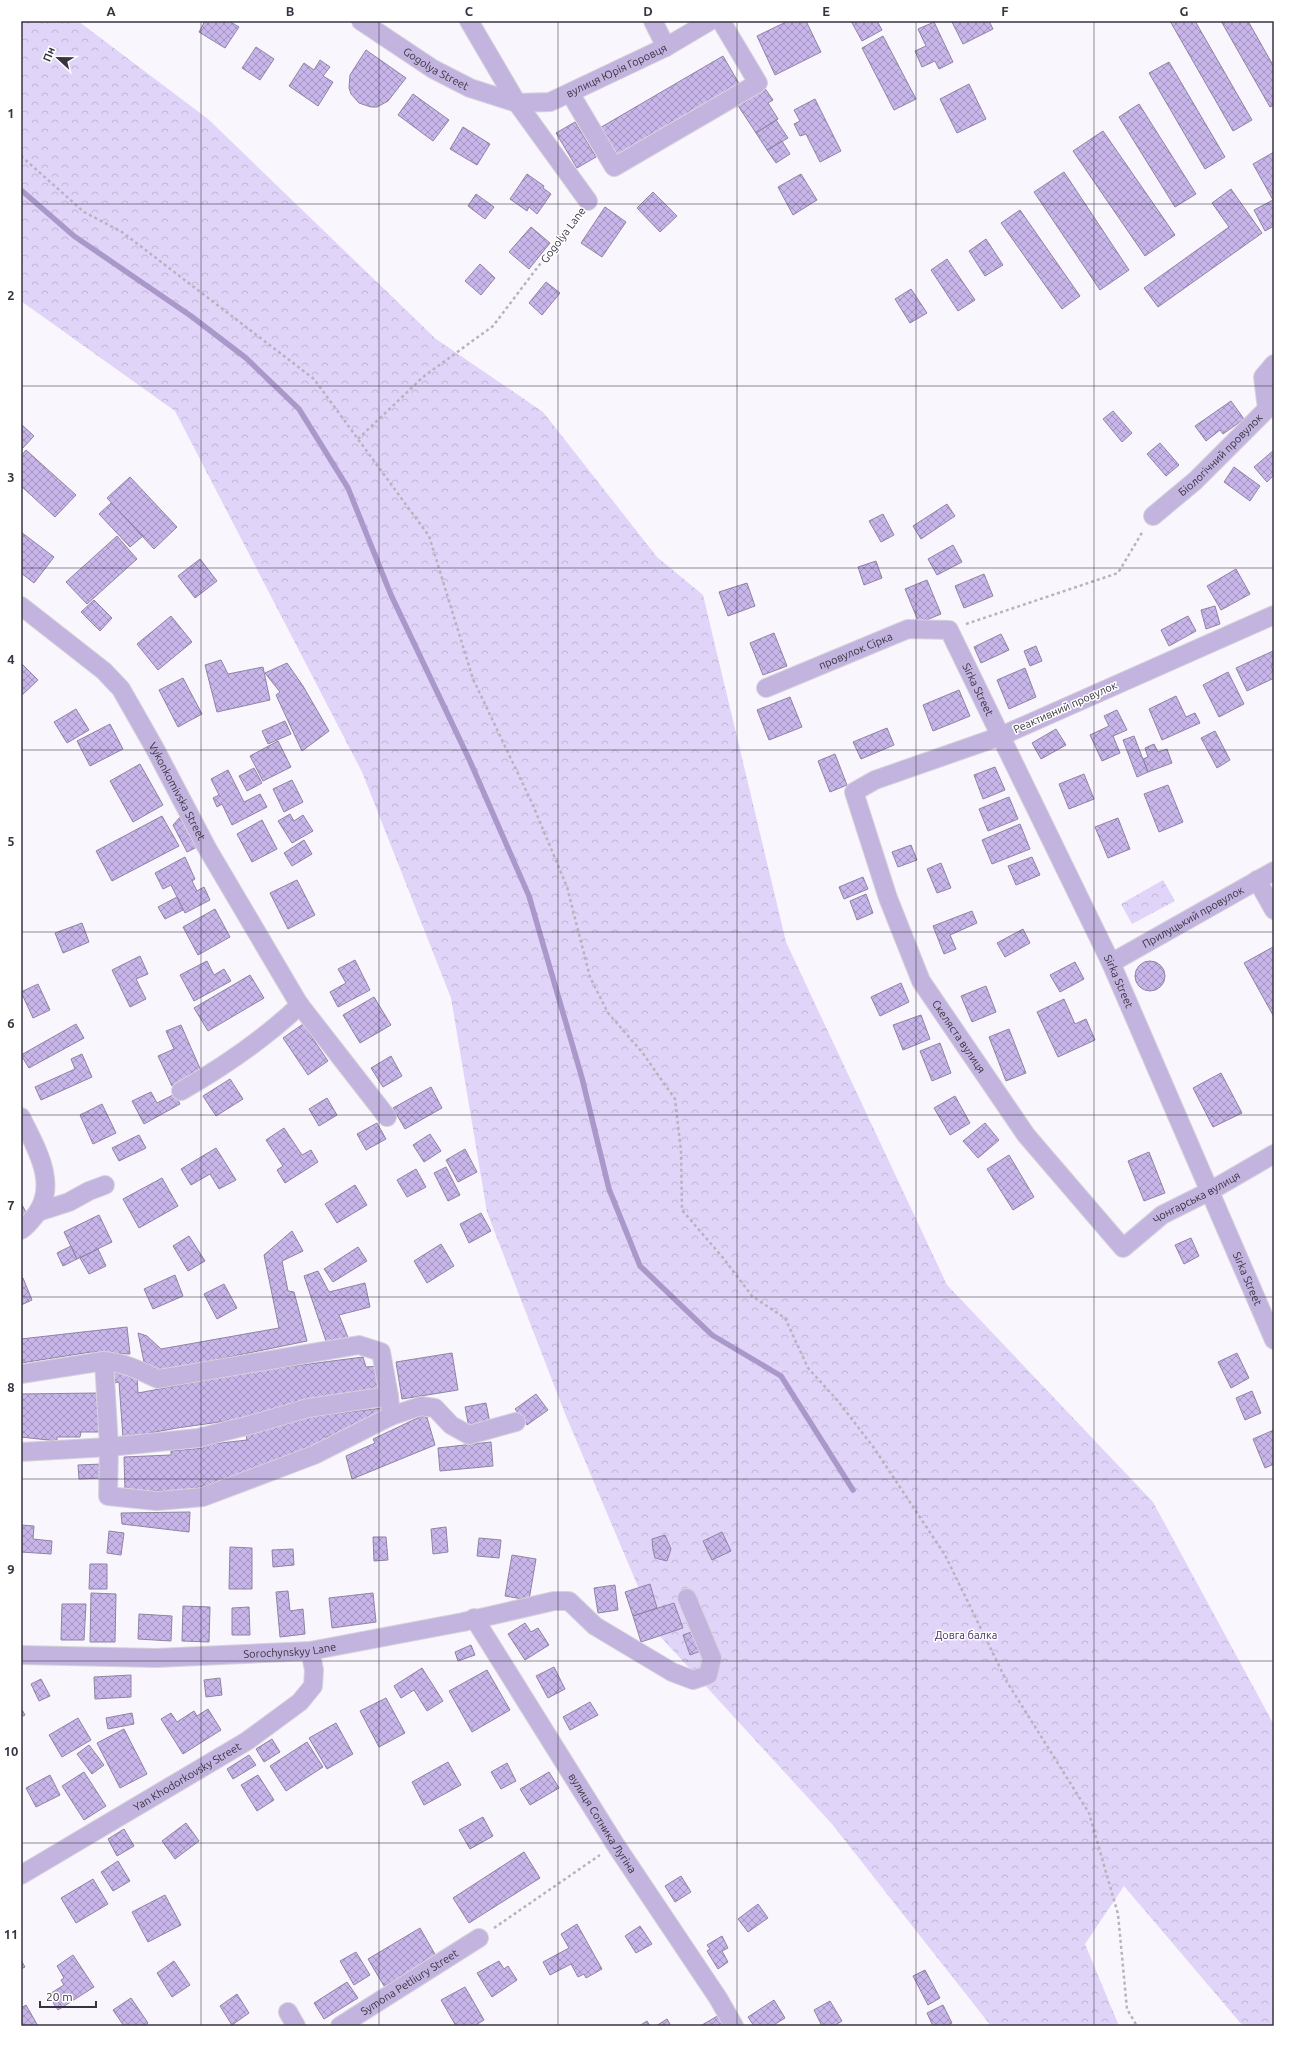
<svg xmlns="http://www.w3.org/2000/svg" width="1295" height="2047" font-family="Ubuntu,sans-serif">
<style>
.forest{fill:url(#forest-crowns)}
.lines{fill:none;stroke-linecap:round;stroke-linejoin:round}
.stream{stroke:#aa98cb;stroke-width:5.5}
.building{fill:url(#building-cross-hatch);stroke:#8f84a4}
.minor-casing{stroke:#d6d3db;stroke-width:20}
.path{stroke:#b7b4bd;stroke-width:2.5;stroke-dasharray:3 3;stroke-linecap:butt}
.minor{stroke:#c3b4df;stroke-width:18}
.grid{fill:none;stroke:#383341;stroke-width:1;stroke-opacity:0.55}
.labels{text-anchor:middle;stroke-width:3;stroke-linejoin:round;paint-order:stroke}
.street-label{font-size:11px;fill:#383341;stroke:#fff}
.park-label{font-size:11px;fill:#472c6b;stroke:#fff}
.neatline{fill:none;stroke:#383341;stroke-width:1.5}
.grid-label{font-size:13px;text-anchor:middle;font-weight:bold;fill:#383341}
</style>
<defs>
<pattern id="forest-crowns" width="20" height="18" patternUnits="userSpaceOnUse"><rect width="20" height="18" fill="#e0d4f8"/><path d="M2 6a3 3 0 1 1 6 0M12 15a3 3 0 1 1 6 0" fill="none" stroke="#c1b6d6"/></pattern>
<pattern id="building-cross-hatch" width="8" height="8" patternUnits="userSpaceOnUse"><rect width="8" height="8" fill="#c8b5ea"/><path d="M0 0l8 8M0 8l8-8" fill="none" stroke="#a394bf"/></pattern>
</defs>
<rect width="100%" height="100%" fill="#f9f6fd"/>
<!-- forest -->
<path class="forest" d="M21 21H78L208 119 436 339 543 412 657 557 703 595 786 942 947 1285 1153 1502 1274 1725V2026H1243L1124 1886 1085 1944 1119 2026H991L832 1824 658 1634 566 1416 487 1212 451 998 362 772 175 411 21 301Z
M1163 880 1175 901 1132 924 1121 904Z"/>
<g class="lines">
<!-- stream -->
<path class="stream" d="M21 190 74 236 191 316 246 358 299 409 348 488 391 595 469 759 529 896 582 1078 609 1189 640 1266 712 1335 781 1376 853 1490"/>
</g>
<!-- building -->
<path class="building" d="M205 21H229L239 27 225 48 199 32Z
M788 21H806L821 52 775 75 757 36Z
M851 21H877L882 30 862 41Z
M954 21H989L993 29 963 44 952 22Z
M1170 21H1195L1252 120 1233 131Z
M1221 21H1248L1274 67V105L1270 107Z
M934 22 953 62 939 69 935 61 922 67 915 51 926 46 918 29Z
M883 36 916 99 894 110 862 48Z
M256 47 274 59 260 80 242 68Z
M366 50 406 78 388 101 377 107H371L359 103 351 94 349 88 350 75Z
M723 56 741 87 616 161 598 129Z
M320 60 330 67 323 76 333 82 318 106 289 86 304 63 314 70Z
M1169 62 1225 157 1205 169 1149 73Z
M969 84 986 119 957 133 940 99Z
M764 87 773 100 768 103 778 119 756 133 737 104Z
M413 94 449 120 433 141 398 115Z
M815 99 841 151 820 162 806 134 800 136 794 124 800 121 794 110Z
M1139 104 1196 194 1175 207 1119 117Z
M776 120 788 138 767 150 756 133Z
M575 122 596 157 577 168 556 133Z
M463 127 490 144 477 165 450 149Z
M1103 131 1175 235 1145 256 1073 151Z
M782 141 790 154 776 163 767 150Z
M1274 152V226L1265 231 1254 210 1273 200 1253 164Z
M1064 172 1129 270 1100 290 1034 192Z
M527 174 544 186 543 188 551 194 537 214 529 207 527 211 510 199Z
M801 174 817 200 793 215 778 187Z
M1231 189 1262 233 1158 307 1144 288 1229 227 1212 203Z
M653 192 677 216 660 232 637 208Z
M476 194 494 207 485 219 468 206Z
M605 207 626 222 602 257 581 243Z
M1020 210 1080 296 1062 309 1001 223Z
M531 227 550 243 529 269 509 252Z
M986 239 1003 265 985 276 969 251Z
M947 259 975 300 958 311 931 270Z
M480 264 495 278 481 295 465 281Z
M546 282 560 293 542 315 529 303Z
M911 289 927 313 910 323 895 299Z
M1231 401 1244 419 1223 434 1220 430 1206 441 1195 426Z
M1113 411 1132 433 1122 442 1103 419Z
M21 424 34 436 21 450Z
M1160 443 1179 465 1166 476 1147 454Z
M26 450 76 495 55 517 21 486V456Z
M1274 450V475L1267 482 1254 467Z
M1234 467 1260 486 1250 501 1224 482Z
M130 477 177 527 154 549 107 498Z
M111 503 143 536 130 547 99 514Z
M947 504 955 516 921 539 913 526Z
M883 514 894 535 881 542 869 521Z
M21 532 54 557 34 583 21 573Z
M117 536 137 559 87 604 66 582Z
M953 545 962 562 937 575 928 559Z
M200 559 217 581 195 598 178 576Z
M876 561 882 578 864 585 858 567Z
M1236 569 1250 594 1221 610 1207 586Z
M984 574 993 596 964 608 955 586Z
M927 580 941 614 919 623 905 589Z
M747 583 755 606 728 616 719 592Z
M94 600 112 618 100 631 81 612Z
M1215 606 1220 624 1206 629 1201 610Z
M171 616 192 642 158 670 137 644Z
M1188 616 1196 631 1169 646 1161 630Z
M774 633 787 666 763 675 750 643Z
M1001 634 1009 650 981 663 974 647Z
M1036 646 1042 661 1030 666 1024 651Z
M1273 651 1274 664 1271 666 1274 673V678L1247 691 1236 668Z
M221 660 228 674 263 667 270 700 217 712 205 665Z
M21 663 38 680 21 696Z
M287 663 303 686 329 731 302 751 276 695 280 692 265 673Z
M1025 668 1036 697 1009 709 997 680Z
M1228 672 1244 704 1219 717 1203 685Z
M183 678 202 714 178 727 159 690Z
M959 690 970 716 933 731 923 705Z
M1176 696 1186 717 1195 713 1200 723 1162 740 1149 709Z
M790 697 802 727 769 740 757 710Z
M76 709 89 730 67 743 54 722Z
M1117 710 1127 730 1113 736 1120 753 1102 761 1090 735 1109 726 1104 716Z
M285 721 291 734 268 744 262 731Z
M110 724 123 749 90 766 77 741Z
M887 728 894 745 861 759 853 742Z
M1056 729 1066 745 1041 759 1032 743Z
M1215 731 1230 760 1217 768 1201 738Z
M1134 736 1148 772 1137 777 1123 740Z
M278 741 291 767 263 781 250 756Z
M1154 744 1158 752 1167 749 1172 763 1148 772 1143 759 1148 757 1145 748Z
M835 754 847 785 830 792 818 761Z
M140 764 163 805 133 822 110 781Z
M995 767 1005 790 983 799 974 775Z
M254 768 262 783 247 791 239 776Z
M228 770 244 802 260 794 267 807 232 825 222 804 217 807 213 798 219 795 211 779Z
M1084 774 1094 799 1069 809 1059 784Z
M292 780 303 802 284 812 273 789Z
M1168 785 1183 822 1159 832 1144 794Z
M1009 797 1018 819 988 831 979 809Z
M290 814 294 821 303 815 313 831 292 843 278 821Z
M162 816 179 846 112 881 96 851Z
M181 816 197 847 187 852 173 825Z
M1118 818 1130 849 1108 858 1095 827Z
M262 820 277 849 252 862 237 834Z
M1020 824 1030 849 992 864 982 840Z
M304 840 312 854 292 866 284 853Z
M911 845 917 860 898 867 892 852Z
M185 857 195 879 192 881 197 891 204 887 210 900 185 913 171 885 163 889 155 873Z
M1032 857 1040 875 1016 885 1008 866Z
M941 863 951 888 937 893 927 869Z
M863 877 868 889 844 899 839 887Z
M297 880 315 915 288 929 270 893Z
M866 894 873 913 857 920 850 901Z
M177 897 183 910 165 919 158 907Z
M215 909 230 937 198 955 183 927Z
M972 911 977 923 950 935 956 949 944 954 933 926Z
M82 923 89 942 63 953 55 933Z
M1023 929 1030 943 1005 957 997 943Z
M1273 947 1274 949V1017L1244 963Z
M140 956 148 974 136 979 146 999 130 1007 112 970Z
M355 960 370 990 338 1007 330 992 346 983 338 969Z
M1135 976a15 15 0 1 1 30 0a15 15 0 1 1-30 0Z
M207 961 214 975 224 969 231 981 194 1001 180 975Z
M1075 962 1084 979 1060 992 1050 975Z
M250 975 264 998 208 1031 194 1008Z
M901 983 909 1002 880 1016 871 997Z
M38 984 50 1010 33 1018 21 992Z
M986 986 996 1012 972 1022 961 996Z
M374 997 391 1025 360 1043 343 1015Z
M1064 999 1075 1024 1086 1019 1095 1040 1058 1057 1037 1012Z
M921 1015 930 1039 903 1050 893 1025Z
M76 1024 84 1038 29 1068 21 1055Z
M303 1024 328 1061 308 1075 283 1038Z
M181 1025 202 1073 172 1086 158 1056 174 1049 166 1031Z
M1009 1029 1026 1073 1006 1081 989 1037Z
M940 1043 951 1073 932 1081 920 1051Z
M82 1054 92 1077 41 1100 35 1087 75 1069 71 1059Z
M391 1056 402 1076 383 1087 371 1068Z
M1221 1073 1242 1113 1213 1127 1193 1088Z
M230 1079 243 1099 216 1116 203 1096Z
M431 1087 442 1108 405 1129 393 1108Z
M151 1092 157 1103 175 1094 180 1104 144 1124 132 1101Z
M955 1096 970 1123 950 1135 934 1108Z
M327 1098 337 1115 319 1126 309 1109Z
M102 1104 116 1133 93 1144 80 1115Z
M377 1123 386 1139 366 1150 357 1134Z
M985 1123 999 1140 978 1158 963 1141Z
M284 1128 302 1155 311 1150 318 1162 285 1183 277 1170 283 1166 266 1140Z
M430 1134 441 1151 424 1162 413 1145Z
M139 1135 146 1148 119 1161 112 1148Z
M216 1148 236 1180 219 1189 210 1174 191 1185 181 1169Z
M465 1149 477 1172 458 1182 446 1160Z
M1149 1152 1165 1193 1144 1201 1128 1161Z
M1009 1155 1034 1197 1013 1210 987 1169Z
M446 1167 460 1195 448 1201 434 1173Z
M416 1169 426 1187 407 1197 397 1180Z
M162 1178 178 1206 139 1228 123 1199Z
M355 1185 367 1205 337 1223 325 1204Z
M21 1203 28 1216 21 1219Z
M481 1213 491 1231 469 1243 460 1224Z
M99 1215 112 1242 77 1259 64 1232Z
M292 1231 303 1251 282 1261 288 1291 294 1292 307 1341 161 1371 145 1367 138 1333 147 1336 161 1349 279 1328 264 1255Z
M189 1236 205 1261 188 1271 173 1246Z
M1191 1238 1199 1256 1184 1264 1175 1245Z
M441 1244 454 1266 427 1283 414 1261Z
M71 1246 77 1259 63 1266 57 1253Z
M358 1247 367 1261 333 1282 324 1269Z
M98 1249 106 1266 89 1274 80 1258Z
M318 1271 329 1292 365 1283 370 1307 339 1315 349 1340 328 1347 304 1276Z
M175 1275 183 1296 153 1309 144 1289Z
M21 1278H23L32 1300 21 1305Z
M224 1284 237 1308 217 1319 204 1294Z
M127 1327 130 1354 91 1352 21 1363V1339Z
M452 1353 458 1390 402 1399 396 1362Z
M1237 1353 1249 1378 1231 1388 1218 1362Z
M363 1357 366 1367 379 1366 383 1389 269 1415 177 1428 123 1438 119 1382 114 1383 112 1371 137 1376 138 1393 255 1371Z
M1252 1391 1261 1413 1245 1420 1236 1398Z
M98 1393 99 1432H81L80 1437H57V1441L21 1437V1394Z
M536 1394 548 1410 527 1425 515 1409Z
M486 1403 490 1423 469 1428 465 1407Z
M382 1408 384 1418 326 1437V1445L246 1476 183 1491H125L124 1457 171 1455V1451L204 1448V1445L247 1440 246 1435 301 1418Z
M426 1414 435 1445 352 1479 346 1456 375 1443 373 1439Z
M1274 1430V1464L1265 1468 1253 1439Z
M491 1442 493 1466 440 1471 438 1448Z
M102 1464V1478L79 1479 78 1465Z
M190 1512 189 1532 122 1524 121 1513Z
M21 1525 34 1526 33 1539 52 1541 51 1554 21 1552Z
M446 1527 448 1552 433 1554 431 1529Z
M109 1531 124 1533 121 1555 107 1553Z
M722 1532 731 1551 712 1560 703 1541Z
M665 1535 671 1549 667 1561 655 1558 653 1550 652 1539Z
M373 1537H386L388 1560 374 1561Z
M479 1538 501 1540 499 1558 477 1556Z
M230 1547 252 1548V1589H229Z
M293 1549 294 1565 273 1567 272 1550Z
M512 1555 536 1559 529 1600 505 1596Z
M90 1564H107V1589H89Z
M650 1584 657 1608 633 1616 625 1592Z
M615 1585 618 1610 598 1613 594 1588Z
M288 1591 290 1611 303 1609 305 1634 280 1637 276 1592Z
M91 1593 116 1594 115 1642H90Z
M373 1593 376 1622 332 1628 329 1598Z
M674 1603 683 1628 641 1642 633 1616Z
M62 1604H86L84 1640H61Z
M183 1606 210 1607 209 1642 182 1641Z
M249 1607 250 1635H232V1608Z
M139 1614 172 1616 171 1641 138 1639Z
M525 1623 531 1632 538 1628 549 1645 525 1660 508 1634Z
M697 1630 703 1650 690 1655 683 1635Z
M471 1645 475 1655 458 1661 455 1652Z
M554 1667 565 1689 548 1698 536 1676Z
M422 1668 443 1701 427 1711 414 1690 401 1698 394 1686Z
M487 1670 510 1710 472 1732 449 1691Z
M131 1675V1697L95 1699 94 1677Z
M220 1678 222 1695 206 1697 204 1680Z
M41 1679 50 1696 39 1701 31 1684Z
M386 1698 405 1733 379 1747 360 1711Z
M590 1702 598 1715 570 1730 563 1717Z
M21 1708 25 1715 21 1717Z
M208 1709 221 1730 183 1754 161 1719 171 1713 177 1722 194 1711 197 1716Z
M132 1713 134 1724 108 1729 106 1718Z
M78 1718 91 1740 62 1757 49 1735Z
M336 1723 353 1754 327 1769 309 1738Z
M124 1729 147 1774 120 1788 97 1743Z
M272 1739 280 1752 264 1762 256 1749Z
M307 1742 323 1767 286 1791 270 1766Z
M89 1745 104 1765 92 1774 77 1754Z
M249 1755 256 1765 233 1779 227 1769Z
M448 1762 461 1785 424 1805 412 1782Z
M507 1763 516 1781 501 1789 491 1772Z
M84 1772 106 1806 84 1820 62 1786Z
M549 1772 559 1788 530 1805 520 1789Z
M50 1775 60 1795 36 1807 26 1788Z
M258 1775 274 1800 257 1811 241 1785Z
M483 1817 493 1836 470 1849 459 1830Z
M186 1823 199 1841 175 1859 162 1841Z
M124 1829 134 1846 117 1856 108 1839Z
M524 1852 540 1878 469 1923 453 1898Z
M118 1861 130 1881 113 1891 101 1872Z
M681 1876 691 1892 675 1902 665 1886Z
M93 1879 108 1904 76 1923 61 1898Z
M165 1895 181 1925 148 1942 132 1912Z
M758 1904 768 1918 748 1932 738 1919Z
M577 1924 602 1969 586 1978 584 1974 578 1977 571 1964 550 1975 543 1962 569 1948 561 1934Z
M640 1926 652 1944 636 1953 625 1936Z
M420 1928 436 1956 384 1986 368 1959Z
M722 1936 728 1948 722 1951 728 1962 718 1969 707 1951 710 1949 707 1945Z
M356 1952 370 1975 354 1985 340 1961Z
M73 1955 94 1987 58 2010 48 1995 64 1985 61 1980 64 1978 57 1966Z
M21 1960 25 1967 21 1969Z
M174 1961 190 1985 172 1997 157 1973Z
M499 1961 504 1969 508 1966 517 1980 492 1997 477 1973Z
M925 1970 940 1998 928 2005 913 1976Z
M347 1982 358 1998 324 2019 314 2003Z
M465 1987 484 2020 474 2026H456L441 2000Z
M237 1994 249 2013 232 2025 220 2006Z
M131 1998 148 2023 144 2026H124L113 2010Z
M774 2000 785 2018 772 2026H754L748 2017Z
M830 2001 842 2021 834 2026H822L814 2010Z
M26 2005 38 2026H21V2008Z
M943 2005 952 2023 945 2026H933L927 2013Z
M721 2014 728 2026H703L702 2025Z
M667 2019 671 2026H656Z
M647 2021 650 2026H639Z"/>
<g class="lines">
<defs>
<g id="minor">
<path id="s1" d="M361 21 433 69 470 88 517 103 550 102 666 47 710 21"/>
<path d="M469 21 517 103 588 201"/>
<path d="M653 21 666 47"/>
<path d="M570 93 614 167 758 83 721 21"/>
<path id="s2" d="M1153 516 1195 481 1267 409 1263 377 1274 364"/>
<path id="s3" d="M21 606 104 671 121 689 154 747 207 848 299 1004 387 1117"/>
<path id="s4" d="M1274 615 1001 736 875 780 854 792 888 898 921 981 1026 1135 1123 1248 1162 1215 1210 1191 1274 1154"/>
<path id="s5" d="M766 688 908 629 949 630 1111 963 1274 1340"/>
<path d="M1257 880 1274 910"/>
<path id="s6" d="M1111 963 1274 871"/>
<path d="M181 1091C223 1067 264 1039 300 1005"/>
<path d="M21 1117C36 1148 60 1186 34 1217 30 1222 26 1227 21 1230"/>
<path d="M38 1212 69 1202 89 1191 105 1185"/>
<path d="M21 1374 104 1361C123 1362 141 1371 158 1379L359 1345 381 1352 389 1396 391 1416 314 1455 203 1497 157 1501 108 1496 109 1447 104 1361"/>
<path d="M391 1416 421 1406 435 1408 451 1425 469 1435 516 1422"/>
<path d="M21 1452 109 1447 198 1438 250 1425 308 1408 389 1396"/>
<path id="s7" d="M474 1618 615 1844 718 1998 734 2026"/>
<path id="s8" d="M21 1655 156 1658 310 1651 463 1622 554 1601H569L595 1626 672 1672 693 1680 708 1675 712 1658 687 1598"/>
<path id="s9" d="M21 1875 247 1741 300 1702 313 1686 314 1670 310 1651"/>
<path d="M288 2012 296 2026"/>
<path id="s10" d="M340 2026 479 1938"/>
</g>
</defs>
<!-- minor casing -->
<use href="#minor" class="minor-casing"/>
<!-- path -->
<path class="path" d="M21 156 84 212 122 232 314 379 429 536 473 679 532 803 567 887 590 977 608 1013 642 1052 675 1099 681 1151 682 1210 724 1259 752 1296 785 1318 808 1368 838 1401 874 1448 945 1555 1007 1682 1089 1813 1118 1914 1127 2009 1137 2026
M358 439 423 377 493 326 578 214
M966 624 1118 573 1143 531
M494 1928 600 1855"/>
<!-- minor -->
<use href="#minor" class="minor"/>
</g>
<!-- grid -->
<path class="grid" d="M201 21V2026M379 21V2026M558 21V2026M737 21V2026M916 21V2026M1094 21V2026M21 204H1274M21 386H1274M21 568H1274M21 750H1274M21 932H1274M21 1115H1274M21 1297H1274M21 1479H1274M21 1661H1274M21 1843H1274"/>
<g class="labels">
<!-- street labels -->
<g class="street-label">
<text dy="4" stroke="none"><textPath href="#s1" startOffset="89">Gogolya Street</textPath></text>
<text dy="4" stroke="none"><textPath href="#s1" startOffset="284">вулиця Юрія Горовця</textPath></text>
<text transform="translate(563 235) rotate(-53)" y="4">Gogolya Lane</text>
<text dy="4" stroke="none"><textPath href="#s2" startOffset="91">Біологічний провулок</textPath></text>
<text dy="4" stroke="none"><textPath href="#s5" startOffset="97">провулок Сірка</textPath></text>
<text dy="4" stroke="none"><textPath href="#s5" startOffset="261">Sirka Street</textPath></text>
<text transform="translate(1065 707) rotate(-24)" y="4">Реактивний провулок</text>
<text dy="4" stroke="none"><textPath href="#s3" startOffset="247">Vykonkomivska Street</textPath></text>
<text dy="4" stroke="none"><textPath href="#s6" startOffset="94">Прилуцький провулок</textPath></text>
<text dy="4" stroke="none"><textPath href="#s5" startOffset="585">Sirka Street</textPath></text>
<text dy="4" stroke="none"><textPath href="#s4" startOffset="724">Скеляста вулиця</textPath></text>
<text dy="4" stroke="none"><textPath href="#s4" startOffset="1082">Чонгарська вулиця</textPath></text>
<text dy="4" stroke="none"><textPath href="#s5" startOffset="909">Sirka Street</textPath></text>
<text dy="4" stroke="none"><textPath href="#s8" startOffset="269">Sorochynskyy Lane</textPath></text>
<text dy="4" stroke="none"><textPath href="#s9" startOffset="193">Yan Khodorkovsky Street</textPath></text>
<text dy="4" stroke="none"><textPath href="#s7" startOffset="242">вулиця Сотника Лугіна</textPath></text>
<text dy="4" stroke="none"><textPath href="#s10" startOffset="82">Symona Petliury Street</textPath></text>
</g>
<!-- park labels -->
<g class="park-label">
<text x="966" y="1639">Довга балка</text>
</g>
</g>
<!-- border -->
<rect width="1295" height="2047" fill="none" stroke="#ffffff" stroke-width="44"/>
<!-- north arrow -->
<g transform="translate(58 58) rotate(292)" stroke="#ffffff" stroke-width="3" paint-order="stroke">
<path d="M0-3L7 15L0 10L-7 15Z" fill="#383341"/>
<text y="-6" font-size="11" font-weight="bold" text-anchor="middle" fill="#383341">Пн</text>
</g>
<!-- scale -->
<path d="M40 2001v6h56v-6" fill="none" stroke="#383341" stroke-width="2"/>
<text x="46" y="2001" font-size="12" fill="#383341" stroke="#ffffff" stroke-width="3" paint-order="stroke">20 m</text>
<rect x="22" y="22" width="1251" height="2003" class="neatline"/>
<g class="grid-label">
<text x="111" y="16">A</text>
<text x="290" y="16">B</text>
<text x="469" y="16">C</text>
<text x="648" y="16">D</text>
<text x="826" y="16">E</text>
<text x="1005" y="16">F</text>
<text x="1184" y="16">G</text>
<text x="11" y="118">1</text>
<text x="11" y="300">2</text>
<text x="11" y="482">3</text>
<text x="11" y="664">4</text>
<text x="11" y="846">5</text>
<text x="11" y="1028">6</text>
<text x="11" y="1210">7</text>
<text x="11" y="1392">8</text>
<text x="11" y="1574">9</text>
<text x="11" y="1756">10</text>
<text x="11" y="1939">11</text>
</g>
</svg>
